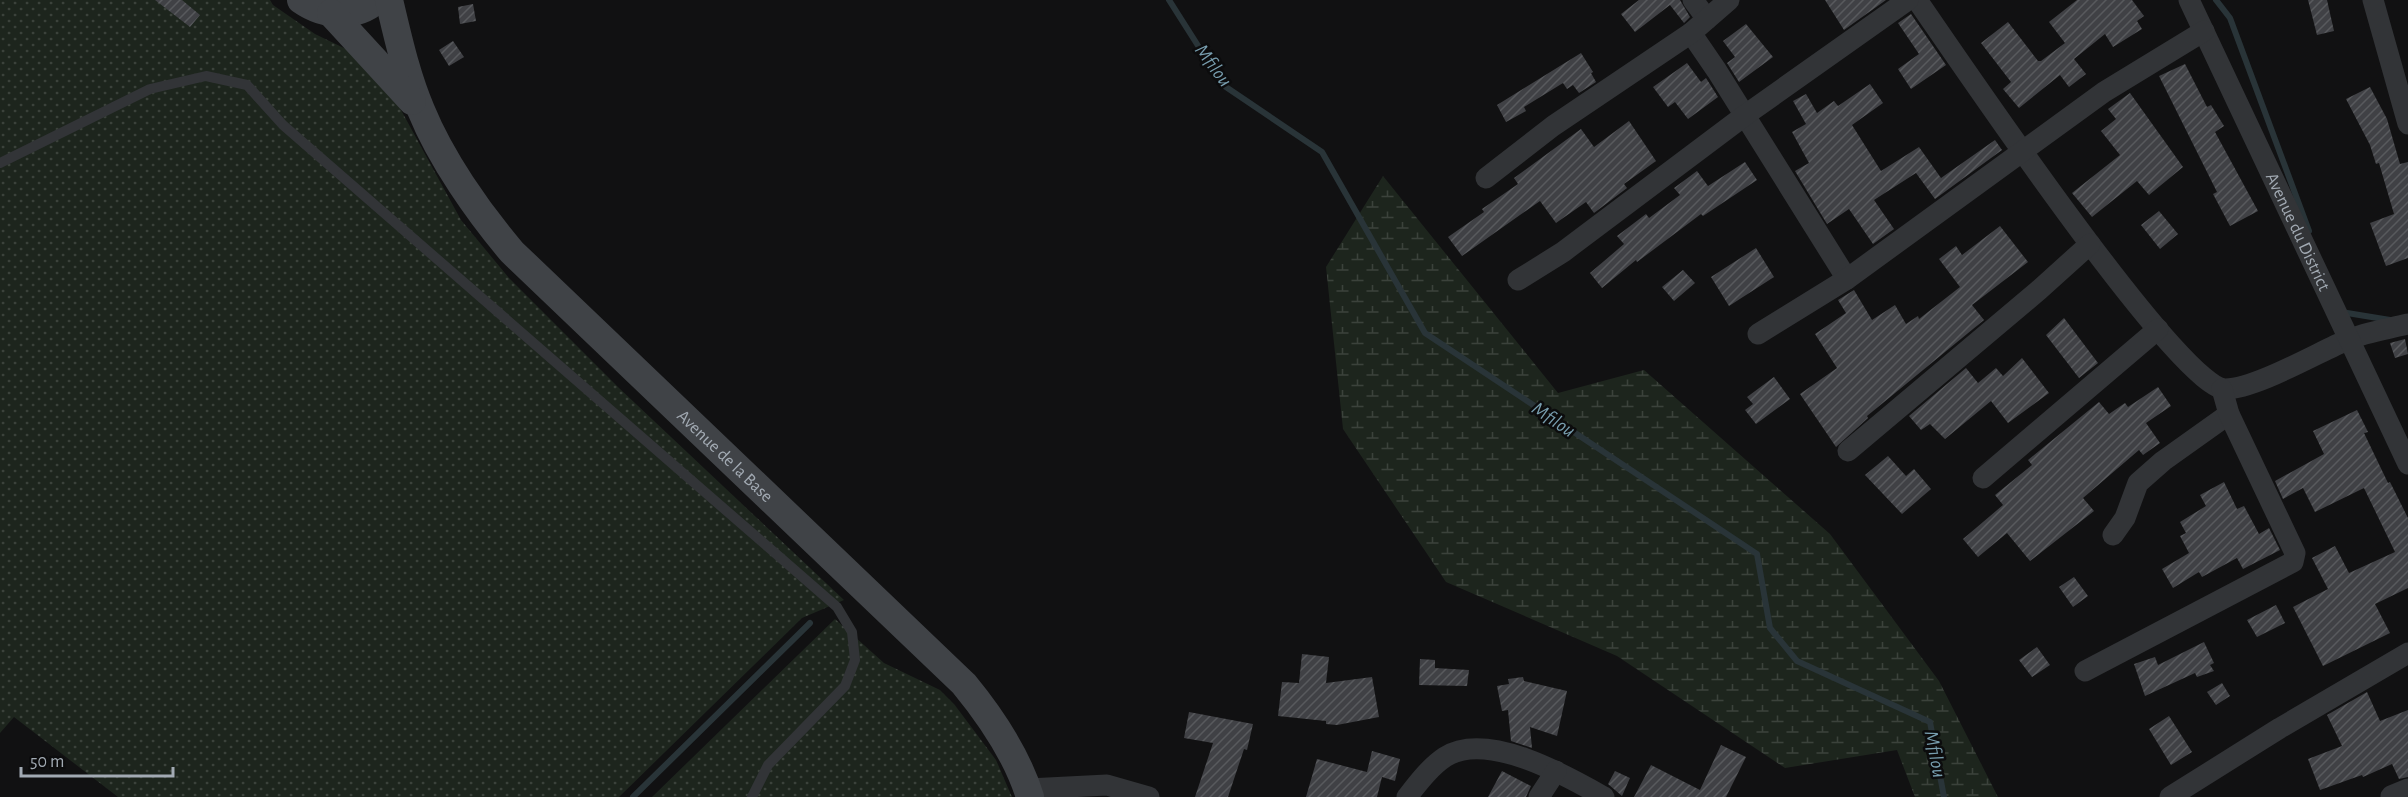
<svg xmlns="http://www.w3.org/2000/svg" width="2408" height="797" font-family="'Alegreya Sans',sans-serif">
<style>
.grass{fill:url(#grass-dots)}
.wetland{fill:url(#wetland-marsh)}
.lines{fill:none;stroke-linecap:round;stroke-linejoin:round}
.stream{stroke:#293438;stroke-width:6}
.building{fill:url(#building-hatch)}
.service{stroke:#323437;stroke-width:10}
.minor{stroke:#323437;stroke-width:21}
.secondary{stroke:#404347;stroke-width:28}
.labels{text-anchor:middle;stroke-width:5;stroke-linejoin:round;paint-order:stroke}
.street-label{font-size:18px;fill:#a2aab3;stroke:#0c0c0d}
.water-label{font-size:20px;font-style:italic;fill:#789eaf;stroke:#0c0c0d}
</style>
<defs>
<pattern id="grass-dots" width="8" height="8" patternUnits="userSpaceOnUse" patternTransform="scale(1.5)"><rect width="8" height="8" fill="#1d251d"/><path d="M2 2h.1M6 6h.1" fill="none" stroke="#3b423b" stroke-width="1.8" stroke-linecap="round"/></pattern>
<pattern id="wetland-marsh" width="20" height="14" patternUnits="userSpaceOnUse" patternTransform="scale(1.5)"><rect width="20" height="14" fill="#1d251d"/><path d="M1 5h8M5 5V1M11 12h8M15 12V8" fill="none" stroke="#3b423b"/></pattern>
<pattern id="building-hatch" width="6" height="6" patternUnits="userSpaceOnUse" patternTransform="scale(1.5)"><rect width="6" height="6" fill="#404145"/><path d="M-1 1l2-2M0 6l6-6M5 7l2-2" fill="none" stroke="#585a5d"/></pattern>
</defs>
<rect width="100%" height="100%" fill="#111112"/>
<!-- grass -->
<path class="grass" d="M0 0H270L273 5 315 34 346 49 395 99 461 220 509 278 619 388 844 600 802 618 619 797H118L14 717 0 733Z
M835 619 884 663 940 690 954 704 996 760 1012 797H652Z"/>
<!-- wetland -->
<path class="wetland" d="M1383 176 1558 393 1644 370 1830 534 1939 681 1998 797H1915L1897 750 1785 768 1617 656 1446 582 1343 429 1326 267Z"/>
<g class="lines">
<!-- stream -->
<path class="stream" d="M1169 0 1223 85 1322 152 1425 333 1757 554 1770 628 1797 661 1930 722 1944 797
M2216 0 2230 18 2309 231
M2341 312 2390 320
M633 797 810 623"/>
</g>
<!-- building -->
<path class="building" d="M155 0H182L200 15 190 27Z
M1639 0H1680L1690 17 1684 23 1670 5 1635 32 1621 14Z
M1825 0H1886L1844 30Z
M2077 0H2132L2144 16 2137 21 2142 29 2113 47 2105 34 2074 59 2086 74 2069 87 2060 75 2019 108 2003 89 2011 82 1981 43 2008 22 2038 61H2041L2065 43 2049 22Z
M2308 0H2327L2334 31 2317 35Z
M473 4 476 21 460 24 458 7Z
M1911 14 1946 65 1911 89 1898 69 1919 54 1898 23Z
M1746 24 1773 57 1739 82 1727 63 1735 57 1723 41Z
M453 41 464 57 449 66 439 50Z
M1581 53 1593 72 1591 73 1596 82 1579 93 1573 85 1567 89 1563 83 1524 107 1526 111 1506 122 1497 105Z
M1687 63 1701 82 1706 78 1718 97 1688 119 1675 102 1668 107 1653 87Z
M2185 64 2207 107 2211 105 2224 126 2215 132 2258 211 2230 226 2213 194 2217 192 2159 76Z
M1870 84 1883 103 1852 125 1881 171 1919 147 1941 178 1995 140 2002 150 1935 199 1916 173 1874 200 1894 229 1873 244 1849 209 1827 224 1795 171 1809 163 1792 132 1806 124 1793 101 1806 94 1817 113 1834 101 1838 106Z
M2370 87 2387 119 2400 164 2408 162V258L2386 266 2370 223 2394 214 2379 163 2376 164 2370 145 2346 99Z
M2130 93 2183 167 2149 195 2137 181 2092 217 2072 193 2120 155 2101 131 2116 119 2108 109Z
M1629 121 1656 161 1624 184 1627 188 1594 213 1586 202 1556 223 1540 201 1462 256 1448 237 1484 212 1482 209 1518 184 1514 178 1581 129 1594 147Z
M1745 162 1757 180 1703 216 1701 214 1637 262 1636 260 1602 288 1590 273 1624 244 1617 236 1646 214 1649 218 1680 195 1674 188 1697 171 1708 186Z
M2159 211 2178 234 2160 249 2141 225Z
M2000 226 2028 262 1972 305 1984 320 1867 416 1868 418 1836 447 1800 394 1837 368 1815 334 1846 313 1838 300 1854 290 1872 320 1895 305 1906 324 1918 316 1919 319 1960 287 1939 259 1956 246 1962 255Z
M1756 248 1774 277 1729 306 1711 277Z
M1683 270 1695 283 1674 301 1662 287Z
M2064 318 2098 363 2079 378 2046 335Z
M2405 339 2408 354 2395 358 2390 343Z
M2022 358 2049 393 2008 423 1991 401 1945 439 1930 424 1921 430 1909 416 1966 368 1978 383 1996 368 2003 376Z
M1774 377 1790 399 1756 424 1745 410 1753 404 1747 397Z
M2158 387 2171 406 2146 423 2160 443 2143 455 2139 450 2083 498 2094 511 2030 561 2007 533 1978 557 1963 539 2003 505 1995 495 2032 465 2028 460 2099 402 2109 414 2125 403 2128 407Z
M2357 410 2368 432 2364 433 2388 483 2390 482 2408 518V588L2375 604 2390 633 2323 666 2293 607 2328 589 2312 558 2335 546 2349 573 2395 552 2364 488 2315 512 2303 488 2283 499 2275 481 2324 454 2313 431Z
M1888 456 1906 476 1914 469 1931 489 1902 514 1865 475Z
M2224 482 2237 509 2244 506 2259 534 2269 528 2280 550 2243 569 2237 558 2202 577 2199 572 2173 588 2162 569 2189 553 2180 536 2186 533 2180 522 2206 506 2200 495Z
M2074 577 2088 596 2073 607 2059 587Z
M2276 605 2285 623 2257 637 2247 620Z
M2204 642 2214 663 2210 665 2214 671 2197 677 2195 673 2145 696 2134 664 2155 657 2158 665Z
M2037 647 2050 665 2032 677 2019 660Z
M1302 654 1329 657 1326 683 1372 677 1379 717 1337 725 1326 724V721L1278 716 1282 682 1299 683Z
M1420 659 1435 660V668L1469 670 1467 686 1419 685Z
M1523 677 1524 681 1567 691 1557 736 1530 727 1532 748 1511 741 1508 710 1502 711 1497 686 1509 684 1508 679Z
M2222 683 2230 696 2216 705 2207 692Z
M2367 692 2380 721 2408 710V777L2399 779 2392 764 2363 777 2362 775 2320 790 2308 759 2342 746 2327 715Z
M1189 712 1253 724 1247 750 1244 749 1228 797H1195L1213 743 1184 738Z
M2169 716 2192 752 2171 765 2149 729Z
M1721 745 1746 757 1726 797H1634L1651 765 1700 790Z
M1372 751 1400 759 1395 781 1382 777 1377 797H1306L1317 759 1367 772Z
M1502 771 1531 786 1526 797H1488Z
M1615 771 1630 778 1622 796 1608 784Z"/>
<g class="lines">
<!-- service -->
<path class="service" d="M0 163 150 89 206 76 247 85 283 125 837 607 852 632 855 660 845 686 768 765 752 797"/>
<!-- minor -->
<g class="minor">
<path d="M1693 0 1707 19"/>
<path d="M1917 0C1954 53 2179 388 2225 389 2255 389 2317 353 2347 340 2366 332 2388 329 2408 324"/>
<path id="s1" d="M2189 0 2408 464"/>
<path d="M2373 0 2408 124"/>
<path d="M1691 33 1717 71 1847 279"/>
<path d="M1486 178 1553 126 1691 33 1729 0"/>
<path d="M1518 280 1563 252 1744 116 1908 0"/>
<path d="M1758 334 1847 279 2104 92 2204 31"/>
<path d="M1848 451 2039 290 2090 244"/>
<path d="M1983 478 2158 329"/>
<path d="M2113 535 2125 518 2138 483 2163 461 2229 414"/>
<path d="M2085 671 2293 562 2295 553 2229 414 2222 389"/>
<path d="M1028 789 1107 785 1149 797"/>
<path d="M2391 796 2408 789"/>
<path d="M1407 797C1418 783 1430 767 1445 757 1487 730 1567 776 1604 797"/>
<path d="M1539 797 1556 771"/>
<path d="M2170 797 2280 728 2408 653"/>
</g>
<!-- secondary -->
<g class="secondary">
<path d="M301 0C324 16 355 19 377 0"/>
<path id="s2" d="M389 0C398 37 406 75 421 110 441 159 478 212 512 252L964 684C992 718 1017 755 1030 797"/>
<path d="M331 13 412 101"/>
</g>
</g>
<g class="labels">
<!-- street labels -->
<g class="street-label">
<text dy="6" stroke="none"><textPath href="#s1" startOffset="256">Avenue du District</textPath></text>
<text dy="6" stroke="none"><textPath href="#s2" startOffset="579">Avenue de la Base</textPath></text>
</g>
<!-- water labels -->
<g class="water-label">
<text transform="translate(1214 65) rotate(53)" y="7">Mfilou</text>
<text transform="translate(1554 419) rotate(34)" y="7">Mfilou</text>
<text transform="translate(1936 754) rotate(79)" y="7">Mfilou</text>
</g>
</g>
<!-- scale -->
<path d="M21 767v9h152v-9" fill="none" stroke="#a2aab3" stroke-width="3"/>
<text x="30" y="767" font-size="18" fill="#a2aab3" stroke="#0c0c0d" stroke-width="4.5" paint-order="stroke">50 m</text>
</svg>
